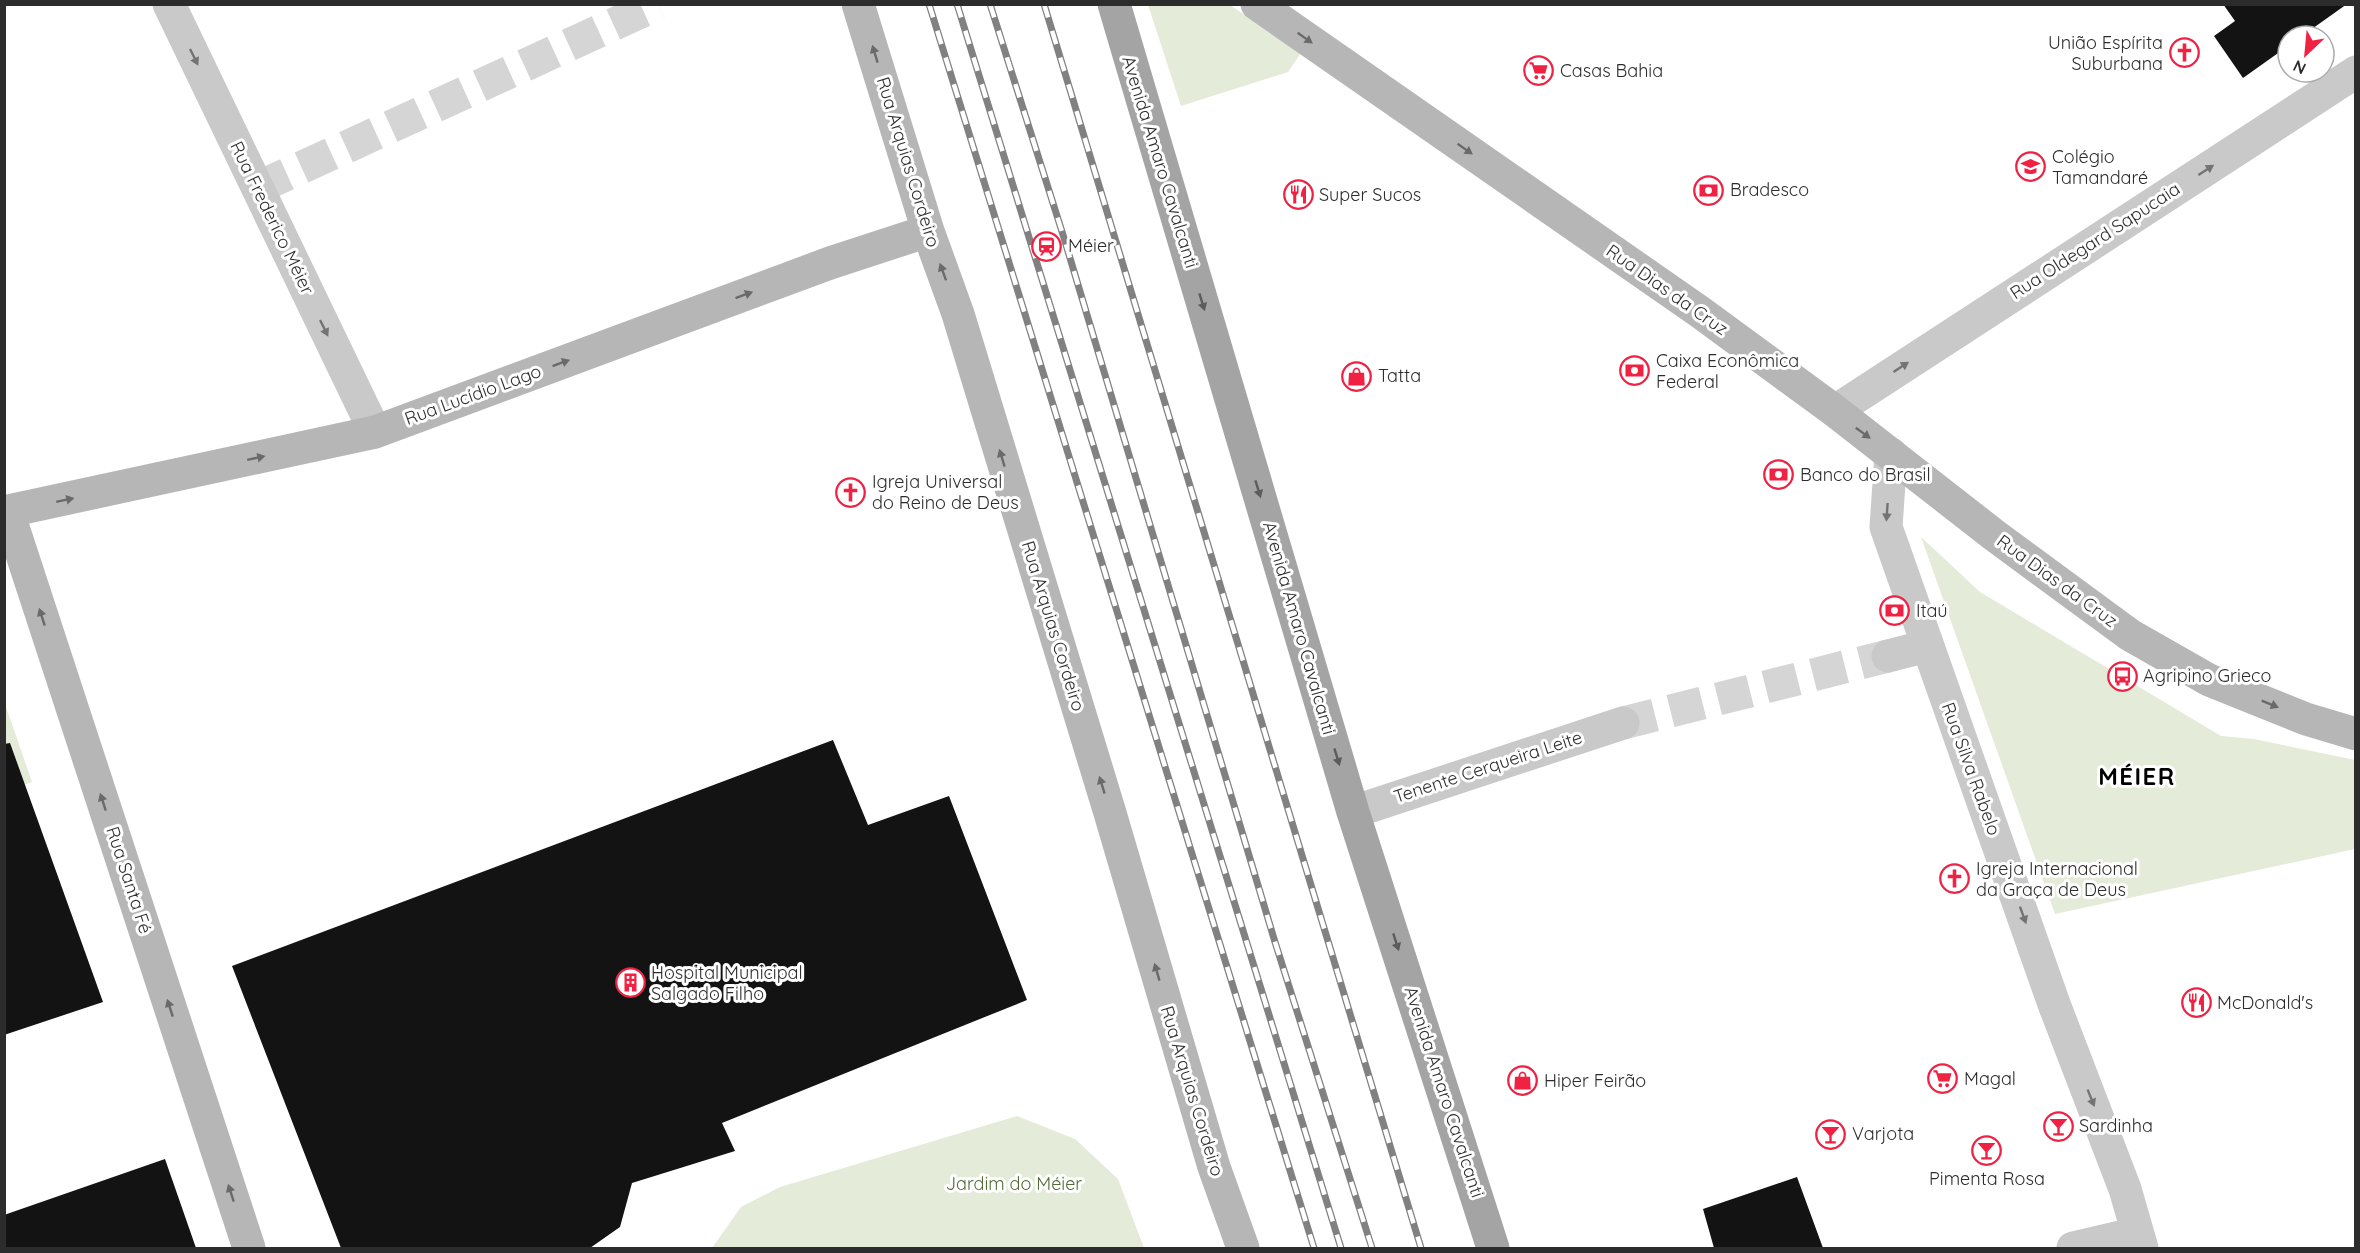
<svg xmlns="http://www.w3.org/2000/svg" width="2360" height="1253" font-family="Quicksand,sans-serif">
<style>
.green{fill:#e4ebd8}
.building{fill:#131313}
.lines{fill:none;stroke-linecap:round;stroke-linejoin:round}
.street-tunnel{stroke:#d5d5d5;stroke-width:33;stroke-dasharray:33 16;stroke-linecap:butt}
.street{stroke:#c9c9c9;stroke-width:33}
.secondary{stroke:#b6b6b6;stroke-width:33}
.primary{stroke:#a4a4a4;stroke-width:33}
.rail-casing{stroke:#818181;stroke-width:7}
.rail{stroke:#fff;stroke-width:4.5;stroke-dasharray:14;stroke-linecap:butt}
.oneway{fill:#6a6a6a}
.oneway2{fill:#737373}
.oneway3{fill:#5c5c5c}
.labels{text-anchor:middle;stroke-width:6;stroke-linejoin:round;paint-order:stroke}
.poi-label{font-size:18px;fill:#2c2c2c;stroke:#fff;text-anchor:start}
.street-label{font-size:18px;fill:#2c2c2c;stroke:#fff}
.park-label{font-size:18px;fill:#546b37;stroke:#fff}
.district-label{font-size:24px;font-weight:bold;letter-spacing:1.5px;fill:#000;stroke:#fff}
</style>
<rect width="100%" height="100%" fill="#fff"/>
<!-- green -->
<path class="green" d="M1148 5H1230L1301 53 1288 72 1181 106Z
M1921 537 1980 592 2221 736 2254 739 2355 760V849L2055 914Z
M4 701 32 782 5 791H4Z
M1017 1116 1075 1139 1118 1179 1144 1248H712L741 1207 780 1187Z"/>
<!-- building -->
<path class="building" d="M2223 4H2347L2302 36H2288V46L2243 78 2214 36 2235 21Z
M833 740 868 825 949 796 1027 1000 722 1123 735 1151 632 1183 620 1227 590 1248H341L232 966Z
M10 743 103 1002 4 1035V744Z
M165 1159 196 1248H4V1215Z
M1797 1177 1823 1248H1714L1703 1209Z"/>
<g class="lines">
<!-- street-tunnel -->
<path class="street-tunnel" d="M257 188 658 4
M1623 723 1888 656"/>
<!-- street -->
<path class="street" d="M169 4 375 432
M1835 411 2356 72
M1891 454 1886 527 2054 1004 2125 1189 2142 1248
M1888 656 1927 646
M1353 812 1623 723
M2073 1248 2137 1233"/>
<!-- secondary -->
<path class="secondary" d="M858 4 928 231 958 314 1110 813 1214 1167 1243 1248
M1257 4 1700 312 1835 411 1994 535 2130 635 2209 680 2306 719 2356 734
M4 512 375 432 830 263 928 231
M8 512 249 1248"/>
<!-- primary -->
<path class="primary" d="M1114 4 1353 812 1493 1248"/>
<defs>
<path id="rail" d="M929 4 1314 1248
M957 4 1341 1248
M990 4 1064 238 1275 942 1372 1248
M1044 4 1421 1248"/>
</defs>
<!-- rail casing -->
<use href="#rail" class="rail-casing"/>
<!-- rail -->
<use href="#rail" class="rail"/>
</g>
<!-- one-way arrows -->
<defs><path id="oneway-solid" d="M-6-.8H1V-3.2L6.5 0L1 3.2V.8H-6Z" transform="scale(1.5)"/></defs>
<g class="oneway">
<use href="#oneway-solid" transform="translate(1305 38) rotate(35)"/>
<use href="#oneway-solid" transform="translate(875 54) rotate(-107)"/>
<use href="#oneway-solid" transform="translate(1465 149) rotate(35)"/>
<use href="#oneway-solid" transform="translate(943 272) rotate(-110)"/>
<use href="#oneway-solid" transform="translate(744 295) rotate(-20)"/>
<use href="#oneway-solid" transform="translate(561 363) rotate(-20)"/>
<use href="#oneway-solid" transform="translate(1863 433) rotate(36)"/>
<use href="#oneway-solid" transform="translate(256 458) rotate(-12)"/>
<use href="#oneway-solid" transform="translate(1002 458) rotate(-107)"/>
<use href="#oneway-solid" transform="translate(65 500) rotate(-12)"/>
<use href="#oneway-solid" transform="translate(42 617) rotate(-108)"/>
<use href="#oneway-solid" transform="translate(2270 704) rotate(22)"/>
<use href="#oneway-solid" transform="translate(1102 785) rotate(-107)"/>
<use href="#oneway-solid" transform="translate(103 802) rotate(-108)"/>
<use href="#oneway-solid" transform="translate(1157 972) rotate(-106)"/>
<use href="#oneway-solid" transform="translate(170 1008) rotate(-108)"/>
<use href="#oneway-solid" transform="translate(231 1193) rotate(-108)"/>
</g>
<g class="oneway2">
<use href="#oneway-solid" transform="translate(194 57) rotate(64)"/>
<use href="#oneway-solid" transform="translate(2206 170) rotate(-33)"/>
<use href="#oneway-solid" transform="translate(324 328) rotate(64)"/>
<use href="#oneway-solid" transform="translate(1901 367) rotate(-33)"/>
<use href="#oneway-solid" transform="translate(1887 512) rotate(94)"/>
<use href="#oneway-solid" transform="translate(2023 915) rotate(70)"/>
<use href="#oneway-solid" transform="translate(2091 1098) rotate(68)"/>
</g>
<g class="oneway3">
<use href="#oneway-solid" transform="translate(1202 302) rotate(73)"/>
<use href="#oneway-solid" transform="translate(1258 489) rotate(73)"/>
<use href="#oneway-solid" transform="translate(1337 757) rotate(73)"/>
<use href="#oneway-solid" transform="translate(1396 942) rotate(72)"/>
</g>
<!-- icons -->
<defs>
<symbol id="church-ring" viewBox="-11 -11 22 22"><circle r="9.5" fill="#fff" stroke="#f12143" stroke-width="1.5"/><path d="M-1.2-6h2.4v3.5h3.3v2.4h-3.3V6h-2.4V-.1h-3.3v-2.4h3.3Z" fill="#f12143"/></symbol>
<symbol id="supermarket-ring" viewBox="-11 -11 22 22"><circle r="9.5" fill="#fff" stroke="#f12143" stroke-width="1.5"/><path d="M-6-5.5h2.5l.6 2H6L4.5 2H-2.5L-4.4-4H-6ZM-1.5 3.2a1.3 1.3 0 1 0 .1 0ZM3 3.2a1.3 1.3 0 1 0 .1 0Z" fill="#f12143"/></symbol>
<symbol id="school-ring" viewBox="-11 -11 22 22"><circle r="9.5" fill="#fff" stroke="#f12143" stroke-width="1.5"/><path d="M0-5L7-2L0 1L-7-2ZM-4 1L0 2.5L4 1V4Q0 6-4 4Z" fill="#f12143"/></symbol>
<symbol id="bank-ring" viewBox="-11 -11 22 22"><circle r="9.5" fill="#fff" stroke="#f12143" stroke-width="1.5"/><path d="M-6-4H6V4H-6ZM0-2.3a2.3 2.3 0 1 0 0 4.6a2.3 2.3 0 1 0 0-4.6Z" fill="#f12143"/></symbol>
<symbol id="restaurant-ring" viewBox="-11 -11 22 22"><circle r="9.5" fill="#fff" stroke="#f12143" stroke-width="1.5"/><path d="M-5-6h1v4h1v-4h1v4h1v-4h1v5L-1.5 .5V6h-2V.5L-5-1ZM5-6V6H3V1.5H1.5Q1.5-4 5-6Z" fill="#f12143"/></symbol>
<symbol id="station-ring" viewBox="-11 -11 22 22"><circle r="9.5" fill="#fff" stroke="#f12143" stroke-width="1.5"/><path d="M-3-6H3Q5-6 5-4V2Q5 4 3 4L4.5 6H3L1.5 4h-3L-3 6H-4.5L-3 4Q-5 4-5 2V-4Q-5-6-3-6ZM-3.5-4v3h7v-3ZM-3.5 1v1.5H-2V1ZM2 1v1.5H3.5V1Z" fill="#f12143"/></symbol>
<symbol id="shop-ring" viewBox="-11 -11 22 22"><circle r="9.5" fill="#fff" stroke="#f12143" stroke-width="1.5"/><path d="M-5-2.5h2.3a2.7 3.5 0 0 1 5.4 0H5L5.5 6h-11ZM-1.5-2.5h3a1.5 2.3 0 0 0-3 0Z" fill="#f12143"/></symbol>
<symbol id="bus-ring" viewBox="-11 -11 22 22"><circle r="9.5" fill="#fff" stroke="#f12143" stroke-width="1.5"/><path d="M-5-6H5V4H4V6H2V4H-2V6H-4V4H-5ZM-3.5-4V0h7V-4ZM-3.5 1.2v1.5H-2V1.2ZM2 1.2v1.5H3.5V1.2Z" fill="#f12143"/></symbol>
<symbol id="building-ring" viewBox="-11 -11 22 22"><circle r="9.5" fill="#fff" stroke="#f12143" stroke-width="1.5"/><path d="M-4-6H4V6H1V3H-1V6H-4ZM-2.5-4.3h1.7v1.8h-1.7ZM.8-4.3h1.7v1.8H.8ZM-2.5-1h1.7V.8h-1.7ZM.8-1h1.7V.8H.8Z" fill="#f12143"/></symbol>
<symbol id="bar-ring" viewBox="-11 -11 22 22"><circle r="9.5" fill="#fff" stroke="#f12143" stroke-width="1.5"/><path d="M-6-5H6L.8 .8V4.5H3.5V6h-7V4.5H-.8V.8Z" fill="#f12143"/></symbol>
</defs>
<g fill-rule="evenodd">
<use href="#church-ring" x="2168" y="36" width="33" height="33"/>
<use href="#supermarket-ring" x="1522" y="54" width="33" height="33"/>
<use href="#school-ring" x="2014" y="150" width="33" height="33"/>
<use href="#bank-ring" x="1692" y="174" width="33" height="33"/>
<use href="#restaurant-ring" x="1282" y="178" width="33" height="33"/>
<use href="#station-ring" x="1030" y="230" width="33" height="33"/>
<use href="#bank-ring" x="1618" y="354" width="33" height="33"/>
<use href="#shop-ring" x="1340" y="360" width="33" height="33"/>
<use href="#bank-ring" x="1762" y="458" width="33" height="33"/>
<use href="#church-ring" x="834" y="476" width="33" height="33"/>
<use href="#bank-ring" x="1878" y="594" width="33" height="33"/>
<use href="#bus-ring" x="2106" y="660" width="33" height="33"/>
<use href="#church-ring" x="1938" y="862" width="33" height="33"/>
<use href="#building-ring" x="614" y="966" width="33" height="33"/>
<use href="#restaurant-ring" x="2180" y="986" width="33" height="33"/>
<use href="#supermarket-ring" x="1926" y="1062" width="33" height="33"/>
<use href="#shop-ring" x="1506" y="1064" width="33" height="33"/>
<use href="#bar-ring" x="2042" y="1110" width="33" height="33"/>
<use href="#bar-ring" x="1814" y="1118" width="33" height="33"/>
<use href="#bar-ring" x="1970" y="1134" width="33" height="33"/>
</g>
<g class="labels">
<!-- poi labels -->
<g class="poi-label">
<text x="2163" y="49" text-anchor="end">União Espírita<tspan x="2163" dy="21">Suburbana</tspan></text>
<text x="1560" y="77">Casas Bahia</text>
<text x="2052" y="163">Colégio<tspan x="2052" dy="21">Tamandaré</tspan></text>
<text x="1730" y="196">Bradesco</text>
<text x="1319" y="201">Super Sucos</text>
<text x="1068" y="252">Méier</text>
<text x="1656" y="367">Caixa Econômica<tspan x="1656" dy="21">Federal</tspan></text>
<text x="1378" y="382">Tatta</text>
<text x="1800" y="481">Banco do Brasil</text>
<text x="872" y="488">Igreja Universal<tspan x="872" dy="21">do Reino de Deus</tspan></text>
<text x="1916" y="617">Itaú</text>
<text x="2143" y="682">Agripino Grieco</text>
<text x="1976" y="875">Igreja Internacional<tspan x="1976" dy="21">da Graça de Deus</tspan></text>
<text x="651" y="979">Hospital Municipal<tspan x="651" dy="21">Salgado Filho</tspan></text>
<text x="2217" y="1009">McDonald's</text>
<text x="1964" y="1085">Magal</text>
<text x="1544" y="1087">Hiper Feirão</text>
<text x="2079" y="1132">Sardinha</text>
<text x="1852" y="1140">Varjota</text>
<text x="1987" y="1185" text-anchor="middle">Pimenta Rosa</text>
</g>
<!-- street labels -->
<g class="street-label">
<text transform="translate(908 162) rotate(73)" y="6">Rua Arquias Cordeiro</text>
<text transform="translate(1160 162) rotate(73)" y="6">Avenida Amaro Cavalcanti</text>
<text transform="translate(272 218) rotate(64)" y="6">Rua Frederico Méier</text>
<text transform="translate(2095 241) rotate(-33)" y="6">Rua Oldegard Sapucaia</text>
<text transform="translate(1667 290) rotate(35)" y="6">Rua Dias da Cruz</text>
<text transform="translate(473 395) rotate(-20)" y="6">Rua Lucídio Lago</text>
<text transform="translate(2057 581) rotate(36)" y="6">Rua Dias da Cruz</text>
<text transform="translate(1053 626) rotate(73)" y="6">Rua Arquias Cordeiro</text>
<text transform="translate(1299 628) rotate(74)" y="6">Avenida Amaro Cavalcanti</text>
<text transform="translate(1488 767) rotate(-18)" y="6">Tenente Cerqueira Leite</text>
<text transform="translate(1971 769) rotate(70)" y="6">Rua Silva Rabelo</text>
<text transform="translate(129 880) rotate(72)" y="6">Rua Santa Fé</text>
<text transform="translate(1192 1091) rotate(73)" y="6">Rua Arquias Cordeiro</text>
<text transform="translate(1444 1092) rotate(72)" y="6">Avenida Amaro Cavalcanti</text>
</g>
<!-- park labels -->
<g class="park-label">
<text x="1014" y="1190">Jardim do Méier</text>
</g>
<!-- district labels -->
<g class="district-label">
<text x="2137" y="785">MÉIER</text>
</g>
</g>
<!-- border -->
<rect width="2360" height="1253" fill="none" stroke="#2c2c2c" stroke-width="12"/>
<!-- north arrow -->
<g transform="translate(2306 54) rotate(206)"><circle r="28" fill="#ffffff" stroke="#ababab" stroke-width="1.5"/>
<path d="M0-4.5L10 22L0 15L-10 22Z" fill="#f12143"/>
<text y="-9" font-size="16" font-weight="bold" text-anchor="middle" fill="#2c2c2c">N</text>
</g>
</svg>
